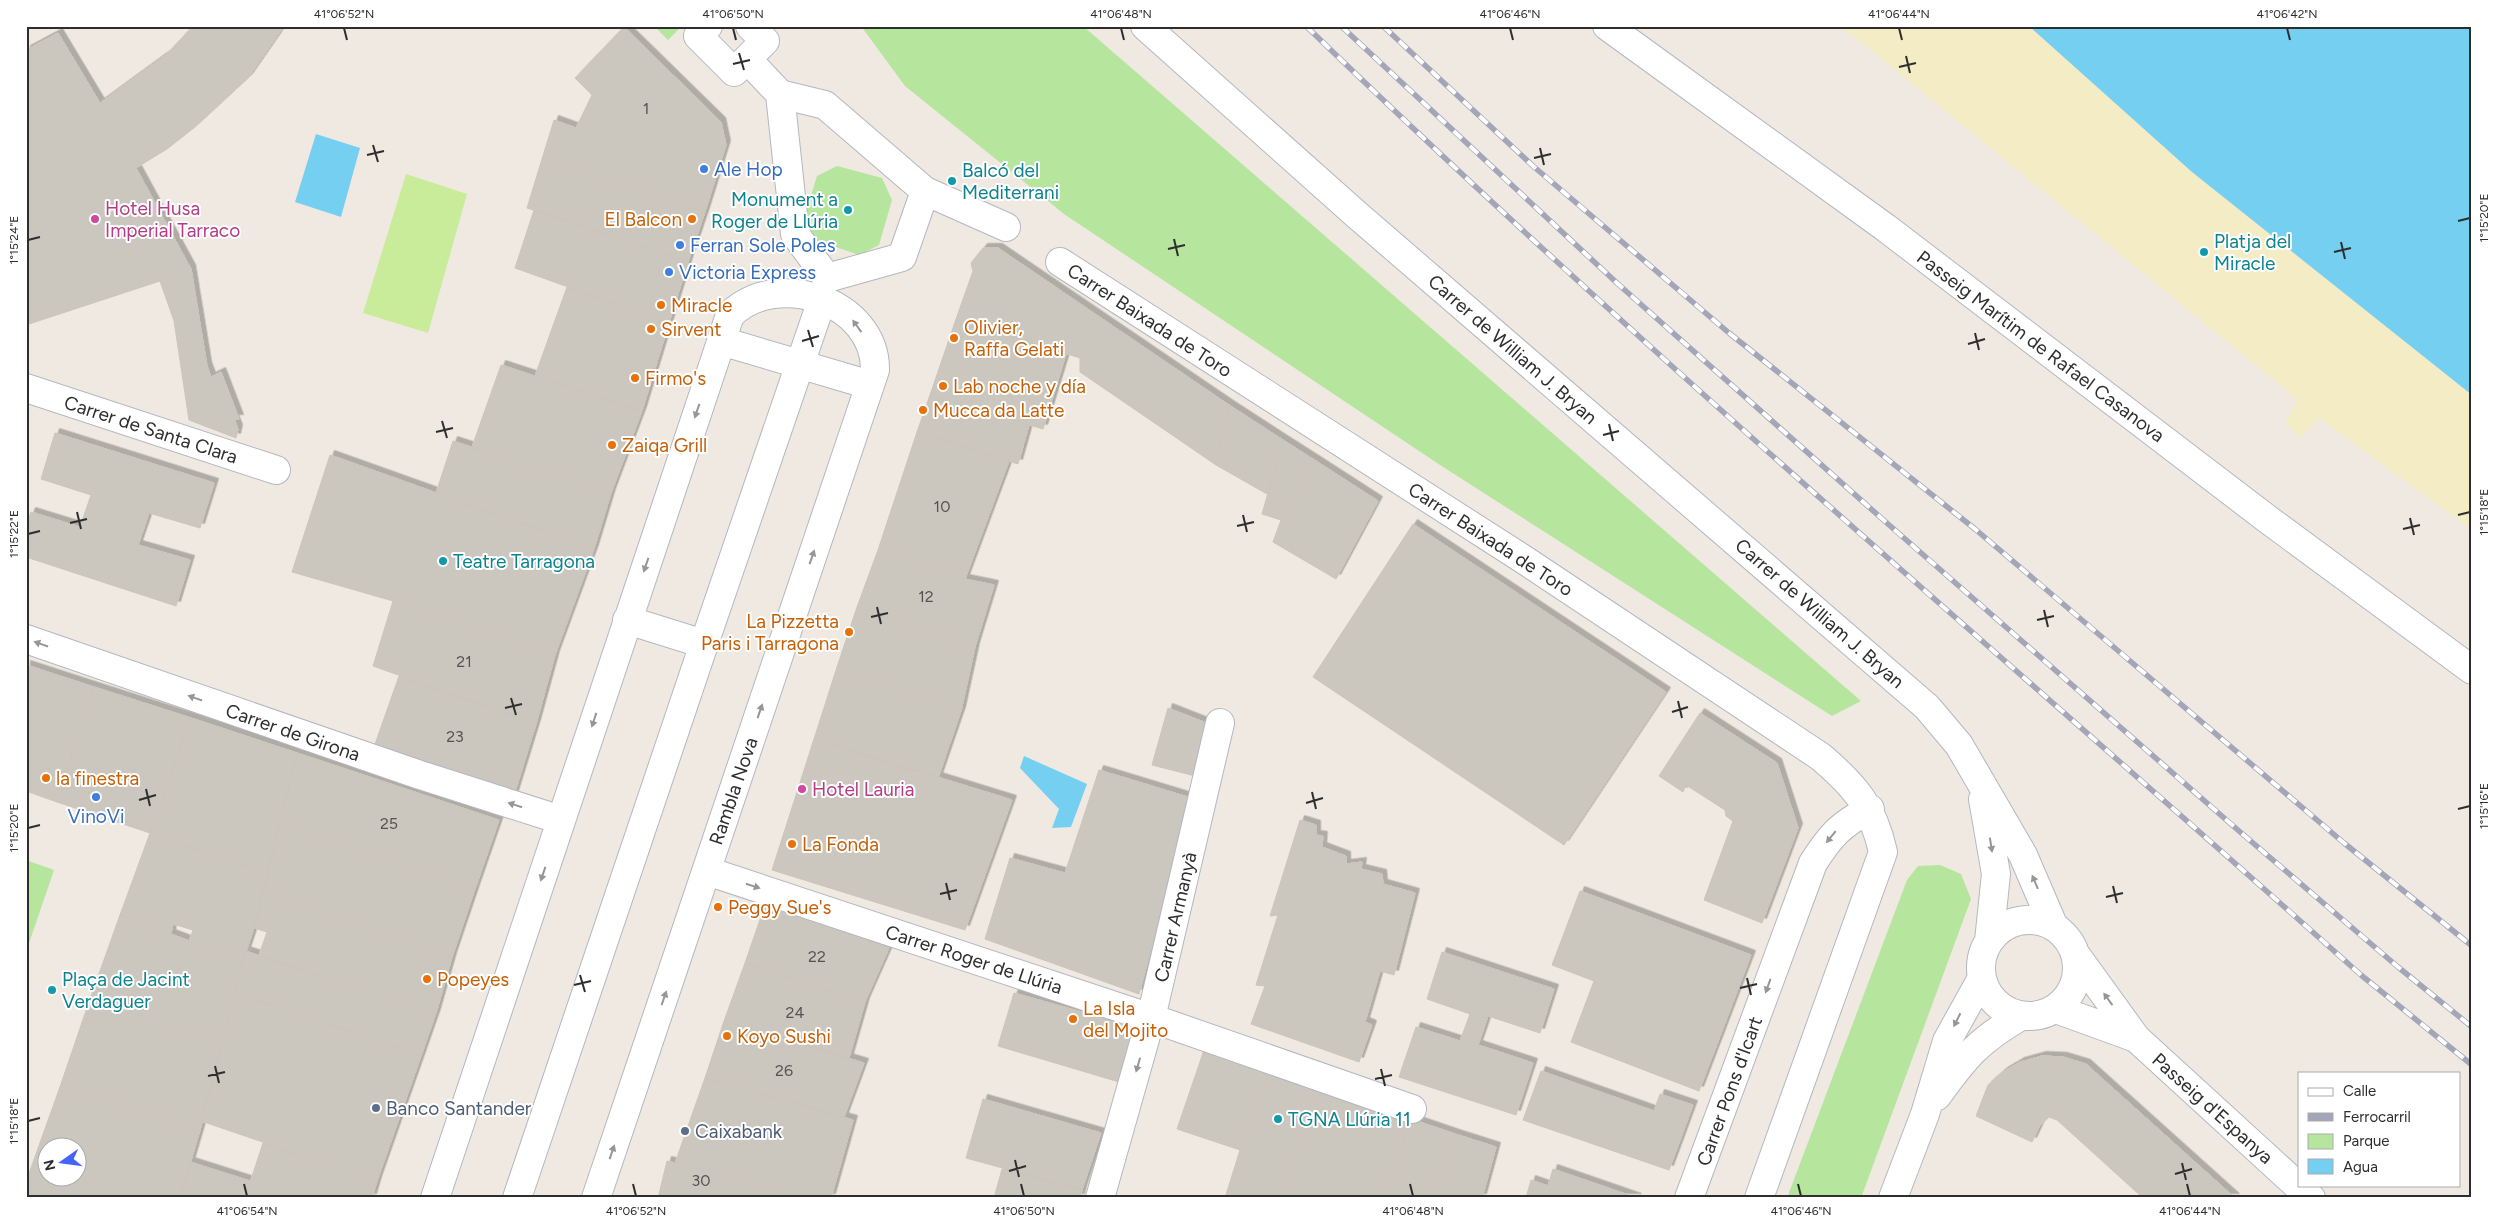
<svg xmlns="http://www.w3.org/2000/svg" width="2498" height="1224" font-family="Figtree,sans-serif">
<style>
.green{fill:#b6e59e}
.sand{fill:#f3ecc5}
.pitch{fill:#c9ec9a}
.water{fill:#75cff0}
.building{fill:#cbc7bf;stroke:#cbc5ba;fill-rule:evenodd;filter:url(#shadow)}
.lines{fill:none;stroke-linecap:round;stroke-linejoin:round}
.street-casing{stroke:#b4b7c1;stroke-width:30}
.street{stroke:#fff;stroke-width:28}
.rail-casing{stroke:#a3a6b8;stroke-width:5.5}
.rail{stroke:#fff;stroke-width:4;stroke-dasharray:11;stroke-linecap:butt}
.oneway{fill:#969696}
.ticks{fill:none;stroke:#2e2e2e;stroke-width:2}
.shop-dot{fill:#3f7fe0;stroke:#fff;stroke-width:2}
.culture-dot{fill:#0f9aa8;stroke:#fff;stroke-width:2}
.hotel-dot{fill:#d1479c;stroke:#fff;stroke-width:2}
.food-dot{fill:#e8710a;stroke:#fff;stroke-width:2}
.service-dot{fill:#5c6f8a;stroke:#fff;stroke-width:2}
.labels{text-anchor:middle;stroke-width:4;stroke-linejoin:round;paint-order:stroke}
.number-label{font-size:16px;fill:#555452}
.shop-label{font-size:19px;fill:#366cbe;stroke:#fff;text-anchor:start}
.culture-label{font-size:19px;fill:#0d838f;stroke:#fff;text-anchor:start}
.hotel-label{font-size:19px;fill:#b23c85;stroke:#fff;text-anchor:start}
.food-label{font-size:19px;fill:#c56008;stroke:#fff;text-anchor:start}
.street-label{font-size:19px;fill:#2e2e2e;stroke:#fff}
.service-label{font-size:19px;fill:#4e5e75;stroke:#fff;text-anchor:start}
.neatline{fill:none;stroke:#2e2e2e;stroke-width:2}
.ticks-label{font-size:12px;text-anchor:middle;fill:#2e2e2e}
</style>
<defs>
<filter id="shadow"><feDropShadow dx="4.5" dy="-4.5" stdDeviation="0" flood-color="#0004"/></filter>
</defs>
<rect width="100%" height="100%" fill="#efe9e1"/>
<!-- green -->
<path class="green" d="M654 26H682L668 40Z
M861 26H1083L1861 701 1832 716 1437 463 1064 214 905 86Z
M837 166 882 178 892 200 879 245 859 255 810 238 804 218 817 176Z
M26 860 54 870 26 952Z
M1940 865 1961 874 1971 899 1861 1198H1787L1907 880 1918 866Z"/>
<!-- sand -->
<path class="sand" d="M1839 26H2029L2192 172 2472 395V530L2319 418 2300 438 2285 422 2298 400 1866 46Z"/>
<!-- pitch -->
<path class="pitch" d="M406 174 467 194 428 333 363 313Z"/>
<!-- water -->
<path class="water" d="M2029 26H2472V395L2192 172Z
M316 134 360 148 341 217 295 202Z
M1024 756 1087 784 1071 827 1052 828 1059 809 1020 768Z"/>
<!-- building -->
<path class="building" d="M193 26H284L248 78 195 127 167 149 136 168 191 269 207 366 211 377 221 372 239 419H234L238 429 236 438 189 420 174 321 160 281 26 325V50L58 33 100 103 167 54Z
M624 27 721 122 726 145 705 212 542 159 554 120 576 128 592 95 575 78Z
M542 159 705 212 688 262 527 208Z
M534 210 688 262 669 323 515 268Z
M983 248H998L1229 405 1216 465 1080 372V358L956 319 973 271 971 263Z
M567 287 669 323 642 411 535 376Z
M956 319 1066 354 1043 429 930 395Z
M501 365 642 411 611 493 472 447Z
M930 395 1029 425 1018 464 917 432Z
M1229 405 1283 440 1267 494 1216 465Z
M917 432 1009 461 965 579 878 550Z
M55 433 214 483 200 528 149 513 138 545 190 560 176 606 26 557V526L31 512 80 527 91 495 41 479Z
M1283 440 1316 461 1281 520 1262 514Z
M453 441 611 493 594 549 436 493Z
M330 455 594 549 555 655 393 601 292 572Z
M1316 461 1378 501 1336 579 1273 542 1281 520Z
M1413 524 1666 692 1564 845 1313 677Z
M878 550 965 579 994 585 975 647 857 607Z
M393 601 555 655 536 724 373 666Z
M857 607 975 647 961 711 837 667Z
M26 665 94 687 57 802 26 791Z
M837 667 961 711 938 778 814 739Z
M399 676 536 724 514 795 374 747Z
M94 687 191 718 150 833 57 802Z
M1168 708 1209 724 1199 777 1152 765Z
M1700 713 1777 763 1798 828 1762 923 1704 900 1733 821 1726 816 1725 810 1686 785 1683 792 1659 776Z
M191 718 297 753 267 874 150 833Z
M814 739 1012 800 965 930 772 870Z
M297 753 499 820 475 889 279 825Z
M1099 770 1191 798 1139 994 985 939 1010 858 1065 873Z
M1300 820 1316 825V835L1323 836 1322 847 1346 856V864L1362 862 1361 869 1382 874 1383 884 1415 893 1394 975 1380 971 1365 1022 1372 1025 1359 1062 1251 1024 1265 986 1256 985 1278 915 1270 916Z
M279 825 475 889 452 957 291 902 265 887Z
M150 833 267 874 254 928 243 961 189 941 193 930 173 924 171 934 120 915Z
M265 887 291 902 452 957 436 1013 259 955 267 932 254 928Z
M1580 891 1751 955 1699 1091 1571 1042 1594 981 1552 965Z
M765 905 889 948 865 1002 745 963Z
M120 915 243 961 222 1043 90 999Z
M245 951 436 1013 421 1056 235 993Z
M1442 952 1554 989 1540 1033 1488 1016 1478 1045 1533 1063 1516 1115 1399 1077 1416 1027 1460 1041 1470 1014 1427 999Z
M745 963 865 1002 849 1058 724 1021Z
M235 993 421 1056 377 1181 201 1121Z
M1014 993 1135 1027 1119 1082 998 1046Z
M90 999 222 1043 200 1130 61 1084Z
M724 1021 864 1063 844 1117 705 1078Z
M1204 1050 1270 1072 1240 1150 1177 1129Z
M2042 1056 2063 1057 2086 1064 2235 1198H2143L2057 1120 2049 1117 2040 1125 2032 1142 1976 1116 1988 1085 2003 1072 2020 1062Z
M1541 1071 1654 1111 1660 1094 1693 1105 1669 1170 1523 1120Z
M1270 1072 1315 1089 1280 1198H1225L1240 1150Z
M705 1078 853 1120 831 1198H804L675 1163Z
M61 1084 200 1130 180 1198H26V1182ZM48 1146H78V1176H48Z
M1315 1089 1411 1119 1384 1198H1280Z
M983 1099 1101 1133 1082 1190 966 1158Z
M1411 1119 1455 1134 1431 1198H1384Z
M1455 1134 1496 1147 1482 1198H1431Z
M263 1143 377 1181 372 1198H245Z
M667 1161 675 1163 804 1198H658Z
M190 1162 250 1181 245 1198H180Z
M1002 1169 1082 1190 1080 1198H994Z
M1553 1169 1637 1198H1526L1531 1180 1548 1186Z"/>
<g class="lines">
<defs>
<path id="street" d="M708 26 698 36 734 72 765 41 750 26
M1145 26 1357 215 1927 707 1959 745 2023 855 2054 927
M1607 26 1886 228 2266 518 2472 670
M747 59 780 94
M780 94 795 234 827 278 902 257 925 191
M780 94 825 105 925 191 1006 227
M1060 262 1523 559 1821 757C1856 787 1873 807 1883 852L1759 1198
M721 341 870 385
M26 388 276 470
M627 620 704 644 822 300
M26 639 420 775 561 820
M1983 799 1996 874 1989 941
M707 871 1151 1018 1412 1109
M1981 968a48 48 0 1 1 96 0a48 48 0 1 1-96 0Z
M2076 955 2136 1038 2311 1198
M2056 1009 2136 1038
M1937 1096C1965 1057 1979 1040 2021 1016
M435 1198 730 315C777 268 876 302 875 370L596 1198
M517 1198 704 644
M1100 1198 1151 1018 1220 723
M1689 1198 1813 863C1831 835 1840 825 1870 809
M1893 1198 1925 1114 1947 1041 1982 978"/>
</defs>
<!-- street casing -->
<use href="#street" class="street-casing"/>
<!-- street -->
<use href="#street" class="street"/>
<defs>
<path id="rail" d="M1306 26C1646 355 2008 660 2361 975L2472 1065
M1341 26 1618 284 1888 524 2239 831 2398 967 2472 1027
M1383 26 1533 166 1729 333 1975 529 2344 843 2472 946"/>
</defs>
<!-- rail casing -->
<use href="#rail" class="rail-casing"/>
<!-- rail -->
<use href="#rail" class="rail"/>
</g>
<!-- one-way arrows -->
<defs><path id="oneway-solid" d="M-6-.8H1V-3.2L6.5 0L1 3.2V.8H-6Z" transform="scale(1.25)"/></defs>
<g class="oneway">
<use href="#oneway-solid" transform="translate(857 326) rotate(-126)"/>
<use href="#oneway-solid" transform="translate(697 411) rotate(109)"/>
<use href="#oneway-solid" transform="translate(812 557) rotate(-71)"/>
<use href="#oneway-solid" transform="translate(646 565) rotate(109)"/>
<use href="#oneway-solid" transform="translate(41 644) rotate(-161)"/>
<use href="#oneway-solid" transform="translate(195 698) rotate(-161)"/>
<use href="#oneway-solid" transform="translate(760 711) rotate(-71)"/>
<use href="#oneway-solid" transform="translate(594 720) rotate(108)"/>
<use href="#oneway-solid" transform="translate(515 805) rotate(-162)"/>
<use href="#oneway-solid" transform="translate(1831 837) rotate(129)"/>
<use href="#oneway-solid" transform="translate(1991 845) rotate(81)"/>
<use href="#oneway-solid" transform="translate(543 874) rotate(109)"/>
<use href="#oneway-solid" transform="translate(2035 882) rotate(-113)"/>
<use href="#oneway-solid" transform="translate(753 886) rotate(18)"/>
<use href="#oneway-solid" transform="translate(1768 986) rotate(110)"/>
<use href="#oneway-solid" transform="translate(664 998) rotate(-71)"/>
<use href="#oneway-solid" transform="translate(2108 999) rotate(-126)"/>
<use href="#oneway-solid" transform="translate(1957 1020) rotate(117)"/>
<use href="#oneway-solid" transform="translate(1138 1065) rotate(106)"/>
<use href="#oneway-solid" transform="translate(612 1152) rotate(-71)"/>
</g>
<!-- ticks -->
<path class="ticks" d="M344 28 347 40M733 28 736 40M1121 28 1124 40M1510 28 1513 40M1899 28 1902 40M2287 28 2290 40M739 53 744 70M1906 56 1910 73M733 64 750 60M1899 67 1916 63M373 145 378 162M1540 148 1544 165M367 155 384 151M1534 158 1551 154M2458 221 2470 218M1174 239 1178 256M28 240 40 237M2341 242 2345 259M1168 249 1185 245M2334 252 2351 248M808 330 813 347M1975 333 1979 350M802 341 819 336M1968 344 1985 339M442 421 447 438M1609 424 1613 441M436 432 453 428M1603 435 1619 431M77 512 81 529M1243 515 1247 532M2458 515 2470 512M2410 518 2414 535M70 523 87 519M1237 526 1254 522M2403 529 2420 525M28 534 40 531M877 607 881 624M2044 610 2048 627M871 617 888 613M2037 620 2054 616M511 698 516 715M1678 701 1682 718M505 708 522 704M1672 712 1688 707M146 789 150 806M1312 792 1316 809M139 800 156 795M1306 803 1323 798M2458 809 2470 806M28 828 40 825M946 883 950 900M2113 886 2117 903M940 894 957 890M2106 897 2123 893M580 975 585 992M1747 978 1751 995M574 985 591 981M1740 988 1757 984M215 1066 219 1083M1381 1069 1385 1086M208 1076 225 1072M1375 1079 1392 1075M28 1121 40 1118M1015 1160 1019 1177M2182 1163 2186 1180M1009 1171 1026 1166M2175 1174 2192 1169M244 1184 247 1196M633 1184 636 1196M1021 1184 1024 1196M1410 1184 1413 1196M1798 1184 1801 1196M2187 1184 2190 1196"/>
<!-- markers -->
<g class="shop-dot">
<circle cx="704" cy="169" r="5"/>
<circle cx="680" cy="245" r="5"/>
<circle cx="669" cy="272" r="5"/>
<circle cx="96" cy="797" r="5"/>
</g>
<g class="culture-dot">
<circle cx="952" cy="181" r="5"/>
<circle cx="848" cy="210" r="5"/>
<circle cx="2204" cy="252" r="5"/>
<circle cx="443" cy="561" r="5"/>
<circle cx="52" cy="990" r="5"/>
<circle cx="1278" cy="1119" r="5"/>
</g>
<g class="hotel-dot">
<circle cx="95" cy="219" r="5"/>
<circle cx="802" cy="789" r="5"/>
</g>
<g class="food-dot">
<circle cx="692" cy="219" r="5"/>
<circle cx="661" cy="305" r="5"/>
<circle cx="651" cy="329" r="5"/>
<circle cx="954" cy="338" r="5"/>
<circle cx="635" cy="378" r="5"/>
<circle cx="943" cy="386" r="5"/>
<circle cx="923" cy="410" r="5"/>
<circle cx="612" cy="445" r="5"/>
<circle cx="849" cy="632" r="5"/>
<circle cx="46" cy="778" r="5"/>
<circle cx="792" cy="844" r="5"/>
<circle cx="718" cy="907" r="5"/>
<circle cx="427" cy="979" r="5"/>
<circle cx="1073" cy="1019" r="5"/>
<circle cx="727" cy="1036" r="5"/>
</g>
<g class="service-dot">
<circle cx="376" cy="1108" r="5"/>
<circle cx="685" cy="1131" r="5"/>
</g>
<g class="labels">
<!-- number labels -->
<g class="number-label">
<text x="646" y="114">1</text>
<text x="942" y="512">10</text>
<text x="926" y="602">12</text>
<text x="464" y="667">21</text>
<text x="455" y="742">23</text>
<text x="389" y="829">25</text>
<text x="817" y="962">22</text>
<text x="795" y="1018">24</text>
<text x="784" y="1076">26</text>
<text x="701" y="1186">30</text>
</g>
<!-- shop labels -->
<g class="shop-label">
<text x="714" y="176">Ale Hop</text>
<text x="690" y="252">Ferran Sole Poles</text>
<text x="679" y="279">Victoria Express</text>
<text x="96" y="823" text-anchor="middle">VinoVi</text>
</g>
<!-- culture labels -->
<g class="culture-label">
<text x="962" y="177">Balcó del<tspan x="962" dy="22">Mediterrani</tspan></text>
<text x="838" y="206" text-anchor="end">Monument a<tspan x="838" dy="22">Roger de Llúria</tspan></text>
<text x="2214" y="248">Platja del<tspan x="2214" dy="22">Miracle</tspan></text>
<text x="453" y="568">Teatre Tarragona</text>
<text x="62" y="986">Plaça de Jacint<tspan x="62" dy="22">Verdaguer</tspan></text>
<text x="1288" y="1126">TGNA Llúria 11</text>
</g>
<!-- hotel labels -->
<g class="hotel-label">
<text x="105" y="215">Hotel Husa<tspan x="105" dy="22">Imperial Tarraco</tspan></text>
<text x="812" y="796">Hotel Lauria</text>
</g>
<!-- food labels -->
<g class="food-label">
<text x="682" y="226" text-anchor="end">El Balcon</text>
<text x="671" y="312">Miracle</text>
<text x="964" y="334">Olivier,<tspan x="964" dy="22">Raffa Gelati</tspan></text>
<text x="661" y="336">Sirvent</text>
<text x="645" y="385">Firmo's</text>
<text x="953" y="393">Lab noche y día</text>
<text x="933" y="417">Mucca da Latte</text>
<text x="622" y="452">Zaiqa Grill</text>
<text x="839" y="628" text-anchor="end">La Pizzetta<tspan x="839" dy="22">Paris i Tarragona</tspan></text>
<text x="56" y="785">la finestra</text>
<text x="802" y="851">La Fonda</text>
<text x="728" y="914">Peggy Sue's</text>
<text x="437" y="986">Popeyes</text>
<text x="1083" y="1015">La Isla<tspan x="1083" dy="22">del Mojito</tspan></text>
<text x="737" y="1043">Koyo Sushi</text>
</g>
<!-- street labels -->
<g class="street-label">
<text transform="translate(1150 320) rotate(33)" y="7">Carrer Baixada de Toro</text>
<text transform="translate(2041 346) rotate(37)" y="7">Passeig Marítim de Rafael Casanova</text>
<text transform="translate(1513 349) rotate(41)" y="7">Carrer de William J. Bryan</text>
<text transform="translate(151 429) rotate(18)" y="7">Carrer de Santa Clara</text>
<text transform="translate(1491 539) rotate(33)" y="7">Carrer Baixada de Toro</text>
<text transform="translate(1820 613) rotate(41)" y="7">Carrer de William J. Bryan</text>
<text transform="translate(293 732) rotate(19)" y="7">Carrer de Girona</text>
<text transform="translate(733 791) rotate(-71)" y="7">Rambla Nova</text>
<text transform="translate(1175 917) rotate(-77)" y="7">Carrer Armanyà</text>
<text transform="translate(974 959) rotate(18)" y="7">Carrer Roger de Llúria</text>
<text transform="translate(1729 1091) rotate(-70)" y="7">Carrer Pons d'Icart</text>
<text transform="translate(2213 1108) rotate(42)" y="7">Passeig d'Espanya</text>
</g>
<!-- service labels -->
<g class="service-label">
<text x="386" y="1115">Banco Santander</text>
<text x="695" y="1138">Caixabank</text>
</g>
</g>
<!-- border -->
<rect width="2498" height="1224" fill="none" stroke="#ffffff" stroke-width="55"/>
<!-- legend -->
<rect x="2298" y="1072" width="162" height="115" fill="#ffffff" stroke="#ababab"/>
<rect x="2308" y="1088" width="25" height="8" fill="#ffffff" stroke="#ababab"/>
<text x="2343" y="1096" font-size="15" fill="#2e2e2e">Calle</text>
<rect x="2308" y="1113" width="25" height="8" fill="#a3a6b8" stroke="#ababab"/>
<text x="2343" y="1122" font-size="15" fill="#2e2e2e">Ferrocarril</text>
<rect x="2308" y="1134" width="25" height="15" fill="#b6e59e" stroke="#ababab"/>
<text x="2343" y="1146" font-size="15" fill="#2e2e2e">Parque</text>
<rect x="2308" y="1159" width="25" height="15" fill="#75cff0" stroke="#ababab"/>
<text x="2343" y="1172" font-size="15" fill="#2e2e2e">Agua</text>
<!-- north arrow -->
<g transform="translate(62 1162) rotate(256)"><circle r="24" fill="#ffffff" stroke="#ababab"/>
<path d="M0-4L9 19L0 12L-9 19Z" fill="#4264fb"/>
<text y="-8" font-size="14" font-weight="bold" text-anchor="middle" fill="#2e2e2e">N</text>
</g>
<rect x="28" y="28" width="2442" height="1168" class="neatline"/>
<g class="ticks-label">
<text x="344" y="18">41°06'52"N</text>
<text x="733" y="18">41°06'50"N</text>
<text x="1121" y="18">41°06'48"N</text>
<text x="1510" y="18">41°06'46"N</text>
<text x="1899" y="18">41°06'44"N</text>
<text x="2287" y="18">41°06'42"N</text>
<text transform="translate(2484 218) rotate(-90)" y="4">1°15'20"E</text>
<text transform="translate(14 240) rotate(-90)" y="4">1°15'24"E</text>
<text transform="translate(2484 512) rotate(-90)" y="4">1°15'18"E</text>
<text transform="translate(14 534) rotate(-90)" y="4">1°15'22"E</text>
<text transform="translate(2484 806) rotate(-90)" y="4">1°15'16"E</text>
<text transform="translate(14 828) rotate(-90)" y="4">1°15'20"E</text>
<text transform="translate(14 1121) rotate(-90)" y="4">1°15'18"E</text>
<text x="247" y="1215">41°06'54"N</text>
<text x="636" y="1215">41°06'52"N</text>
<text x="1024" y="1215">41°06'50"N</text>
<text x="1413" y="1215">41°06'48"N</text>
<text x="1801" y="1215">41°06'46"N</text>
<text x="2190" y="1215">41°06'44"N</text>
</g>
</svg>
